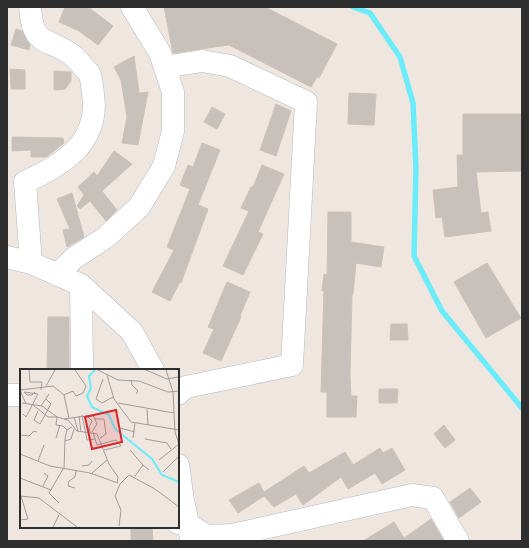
<svg xmlns="http://www.w3.org/2000/svg" width="529" height="548" font-family="'Titillium Web',sans-serif">
<style>
.lines{fill:none;stroke-linecap:round;stroke-linejoin:round}
.stream{stroke:#6becfa;stroke-width:5.5}
.building{fill:#c8c1bb;stroke:#ccc2b8}
.minor-casing{stroke:#b3b8c2;stroke-width:23}
.minor{stroke:#fff;stroke-width:22}
.inset-river{fill:none;stroke:#6becfa;stroke-width:2}
.inset-road{fill:none;stroke:#a29c99;stroke-width:1}
.view{fill:#d62828;fill-opacity:0.15;stroke:#d62828;stroke-width:2}
.inset-edge{fill:none;stroke:#2e2e2e;stroke-width:2}
</style>
<rect width="100%" height="100%" fill="#f0e6e0"/>
<g class="lines">
<!-- stream -->
<path class="stream" d="M353 7 370 13 400 57 413 103 416 169 414 256 442 311 522 408"/>
</g>
<!-- building -->
<path class="building" d="M65 7H88L113 26 98 45 79 31 59 22Z
M164 7H265L337 44 319 78 317 77 311 87 229 45 173 53Z
M16 29 22 31 30 45 29 50 11 45Z
M134 56 139 93 148 92 138 145 122 143 127 117 121 80 114 67Z
M10 69 25 70V89H11Z
M54 71 71 72V81L65 89 54 90Z
M349 93 376 94 374 125 348 124Z
M276 104 291 111 276 156 260 150Z
M212 107 225 114 217 129 204 122Z
M463 114H522V171L476 172 481 213 488 212 491 231 445 237 442 217 436 218 433 190 458 187 457 155H463Z
M12 137 63 138 64 143 46 157H31V150L12 151Z
M202 143 220 150 198 205 208 209 181 283 180 282 170 301 152 292 174 250 167 247 190 189 180 185 188 165 193 167Z
M114 151 132 164 102 191 117 210 106 221 90 201 80 209 77 206 84 195 78 187 94 172 97 176Z
M262 165 284 174 258 232 263 234 243 275 223 266 249 211 241 208 251 187H253Z
M72 193 84 237 67 247 63 230 70 229 57 199Z
M328 212H351V242L384 247 381 267 356 263 353 294H352L350 375 351 396H357L356 417H327V392H321L324 291H322L324 274 327 275Z
M487 263 521 318 486 338 454 282Z
M227 282 250 292 240 316 241 317 221 361 203 353 214 329 208 327Z
M48 317H69V370H47Z
M391 324H407L408 340H390Z
M379 389H398L397 403H379Z
M444 425 455 440 445 448 434 434Z
M380 448 383 453 392 448 405 470 382 484 375 473 348 489 341 477 303 505 296 494 274 507 264 496 238 513 229 500 259 483 264 492 304 466 309 473 345 452 353 465Z
M470 488 481 502 459 518 450 502Z
M431 519 444 541H363L394 522 404 538Z
M131 527H152L153 541H131Z"/>
<g class="lines">
<defs>
<path id="minor" d="M30 7C33 48 46 36 72 55 78 60 84 68 89 73 92 78 92 88 93 94 100 142 63 165 25 182L31 263
M165 67 202 61 230 66 306 102 292 365 186 387 178 394
M7 257 31 263 81 285 132 332 153 370
M57 275 74 258 105 238 139 207 164 166 173 131V92L160 53 132 7
M81 285 82 370
M7 395H21
M178 465 183 500 191 538
M178 523 188 524 207 536 232 535 412 495 433 498 458 541"/>
</defs>
<!-- minor casing -->
<use href="#minor" class="minor-casing"/>
<!-- minor -->
<use href="#minor" class="minor"/>
</g>
<!-- overview -->
<g transform="translate(20 369)">
<rect width="159" height="159" fill="#f0e6e0"/>
<path class="inset-river" d="M75 1 69 7 71 19 67 27 72 38 89 46 95 60 132 90 142 106 159 113"/>
<path class="inset-road" d="M9 1 10 13H22L21 21M78 1 98 11 119 12 148 23 159 22M126 1 147 10 158 8M146 1 153 23 155 63 159 75M87 6 94 30 111 53 159 61M83 10 76 30 82 34 93 28M111 11 112 16 118 22 116 25M26 17 35 1M0 21 33 17 44 26 53 22 56 27 63 24 66 17 55 1M0 21 6 35M4 23 7 26H12L15 23M44 26 49 49M2 34 22 37 37 48 48 51 57 62 77 65 89 95 98 108 97 114M98 34 154 44M13 36 28 48H37L36 56 43 57 47 61M21 37 29 25M127 40 128 56M18 42 14 51 20 55 31 35 26 30M3 45 6 48 18 25 4 23M62 46 67 71 75 70 73 63M66 46 72 52 69 58 70 63M59 47 61 63M0 48V68M54 48 58 62M44 50 73 46 77 55 72 63M75 50H84L86 65 80 69M100 59 115 63M1 66 9 67 14 62 17 63M36 69 40 56M113 69 115 54M75 70 77 76 96 71 101 77 84 81M125 70 147 74 151 80M45 72 51 70 54 60M110 81 123 96M0 85 30 97 70 104 98 114M139 91 159 75M18 92 24 76M62 97 69 96 72 92M44 100 45 70 47 61 52 58M143 103 159 87M72 104 87 91M115 107 123 96 129 101M0 109 31 121M23 117 28 107 24 104M55 119 48 117 49 112 55 108 56 102M0 127 19 129 57 158M39 134 29 124 43 100M0 151 8 150 1 127M99 157 101 141 95 127 100 115 109 106 135 120 159 138M33 158 39 146"/>
<path class="view" d="M96 41 102 73 72 80 65 48Z"/>
<rect width="159" height="159" class="inset-edge"/>
</g>
<!-- border -->
<rect width="529" height="548" fill="none" stroke="#2e2e2e" stroke-width="16"/>
</svg>
